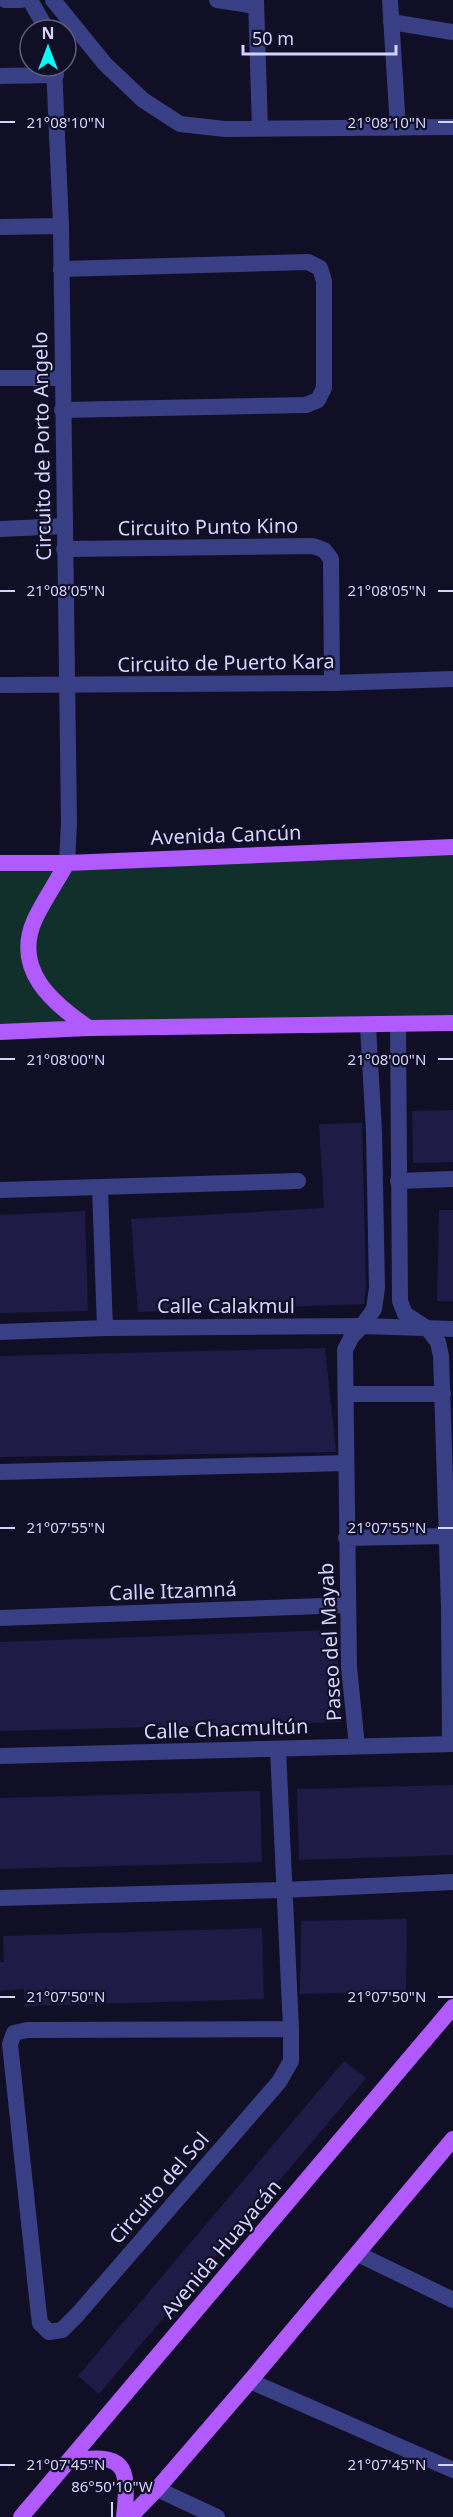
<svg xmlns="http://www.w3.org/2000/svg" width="453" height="2517" font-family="'Noto Sans',sans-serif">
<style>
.green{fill:#12302b}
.building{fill:#1f1b47}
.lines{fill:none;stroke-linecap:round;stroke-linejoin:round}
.minor{stroke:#393f85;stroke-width:16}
.tertiary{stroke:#393f85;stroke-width:16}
.primary{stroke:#b05aff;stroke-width:16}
.ticks{fill:none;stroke:#d4d3ff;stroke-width:2}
.labels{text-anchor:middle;stroke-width:4.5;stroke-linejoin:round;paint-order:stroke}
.street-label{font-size:20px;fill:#d4d3ff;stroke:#100f26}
.ticks-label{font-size:15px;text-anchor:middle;fill:#d4d3ff;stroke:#100f26;stroke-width:4.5;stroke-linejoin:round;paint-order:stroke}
</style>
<rect width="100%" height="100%" fill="#100f26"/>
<!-- green -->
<path class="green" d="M453 847V1023L0 1032V861Z"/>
<!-- building -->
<path class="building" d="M453 1110V1162L413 1163 412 1111Z
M362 1123 366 1287 364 1304 138 1312 131 1219 324 1208 319 1124Z
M439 1210H453V1301H437Z
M85 1211 88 1311 0 1313V1215Z
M325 1348 336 1452 0 1457V1356Z
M336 1630 341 1722 0 1731V1642Z
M453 1785V1855L299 1860 297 1789Z
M260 1791 262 1862 0 1869V1798Z
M407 1919 406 1991 300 1994 301 1921Z
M262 1928 264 1999 25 2006 24 1989 0 1991V1962H4L3 1936Z
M344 2061 366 2078 99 2394 78 2376Z"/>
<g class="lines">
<!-- minor -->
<path class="minor" d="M53 0 105 64 143 100 180 124 225 129 453 127
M217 0 256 6
M256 0 260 128
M390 0 398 128
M391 22 453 32
M0 76 56 75
M0 227 61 226
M61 269 308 262 320 268 324 281V388L318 400 306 405 62 410
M0 378H62
M0 529 64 526
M64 549 313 546 324 550 331 559 332 683
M0 685 332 683 453 679
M398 1181 453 1179
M100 1188 105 1328
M0 1190 298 1181
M0 1332 105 1328 362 1326 453 1329
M0 1472 346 1463
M0 1618 348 1605
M278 1749 291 2029V2061L279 2082 77 2315 62 2330 49 2332 40 2323 38 2307 10 2044 14 2033 27 2030 291 2029
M0 1756 453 1744
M0 1898 284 1890 453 1882
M358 2254 453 2300
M250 2381 453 2470
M157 2489 217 2517"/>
<!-- tertiary -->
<path class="tertiary" d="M5 0H21
M30 0 47 30
M54 66 61 226 69 823 67 863
M398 1025 400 1301 405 1314 428 1329 438 1342 441 1356 449 1607 450 1744
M346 1394H443
M346 1538 447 1536
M357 1746 349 1667 345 1350 352 1336 362 1326 374 1309 377 1288 374 1132 368 1026"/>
<!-- primary -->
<path class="primary" d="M0 863H67L453 847
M67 863C57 881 44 900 35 919 12 969 52 1003 89 1028
M0 1032 89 1028 453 1023
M69 2461C124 2453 130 2463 124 2517
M21 2517 453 2007
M130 2517 157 2489 250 2381 453 2139"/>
</g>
<!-- ticks -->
<path class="ticks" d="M0 122H15M438 122H453M0 591H15M438 591H453M0 1059H15M438 1059H453M0 1528H15M438 1528H453M0 1997H15M438 1997H453M0 2465H15M438 2465H453M112 2502V2517"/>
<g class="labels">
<!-- street labels -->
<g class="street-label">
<text transform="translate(42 446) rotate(-91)" y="7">Circuito de Porto Angelo</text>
<text transform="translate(208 527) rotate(-1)" y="7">Circuito Punto Kino</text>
<text transform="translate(226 663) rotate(-1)" y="7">Circuito de Puerto Kara</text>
<text transform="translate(226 835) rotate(-2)" y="7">Avenida Cancún</text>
<text x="226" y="1313">Calle Calakmul</text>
<text transform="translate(173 1591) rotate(-2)" y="7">Calle Itzamná</text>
<text transform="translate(330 1642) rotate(-93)" y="7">Paseo del Mayab</text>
<text transform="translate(226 1729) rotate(-2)" y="7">Calle Chacmultún</text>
<text transform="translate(159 2188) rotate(-49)" y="7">Circuito del Sol</text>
<text transform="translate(221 2249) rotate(-50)" y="7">Avenida Huayacán</text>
</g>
</g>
<g class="ticks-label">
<text x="66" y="128">21°08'10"N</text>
<text x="387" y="128">21°08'10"N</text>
<text x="66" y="596">21°08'05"N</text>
<text x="387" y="596">21°08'05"N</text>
<text x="66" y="1065">21°08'00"N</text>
<text x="387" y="1065">21°08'00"N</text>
<text x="66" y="1533">21°07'55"N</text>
<text x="387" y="1533">21°07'55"N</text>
<text x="66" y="2002">21°07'50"N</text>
<text x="387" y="2002">21°07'50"N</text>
<text x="66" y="2470">21°07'45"N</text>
<text x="387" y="2470">21°07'45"N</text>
<text x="112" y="2492">86°50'10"W</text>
</g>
<!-- north arrow -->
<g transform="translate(48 48)"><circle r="28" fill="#100f26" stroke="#5e5d7d" stroke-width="1.5"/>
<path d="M0-4.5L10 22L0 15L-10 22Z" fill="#00fefc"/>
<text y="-9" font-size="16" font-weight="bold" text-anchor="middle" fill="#d4d3ff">N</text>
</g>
<!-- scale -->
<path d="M243 45v9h153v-9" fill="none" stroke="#d4d3ff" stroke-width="3"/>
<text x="252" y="45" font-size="18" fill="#d4d3ff" stroke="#100f26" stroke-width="4.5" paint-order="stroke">50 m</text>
</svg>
